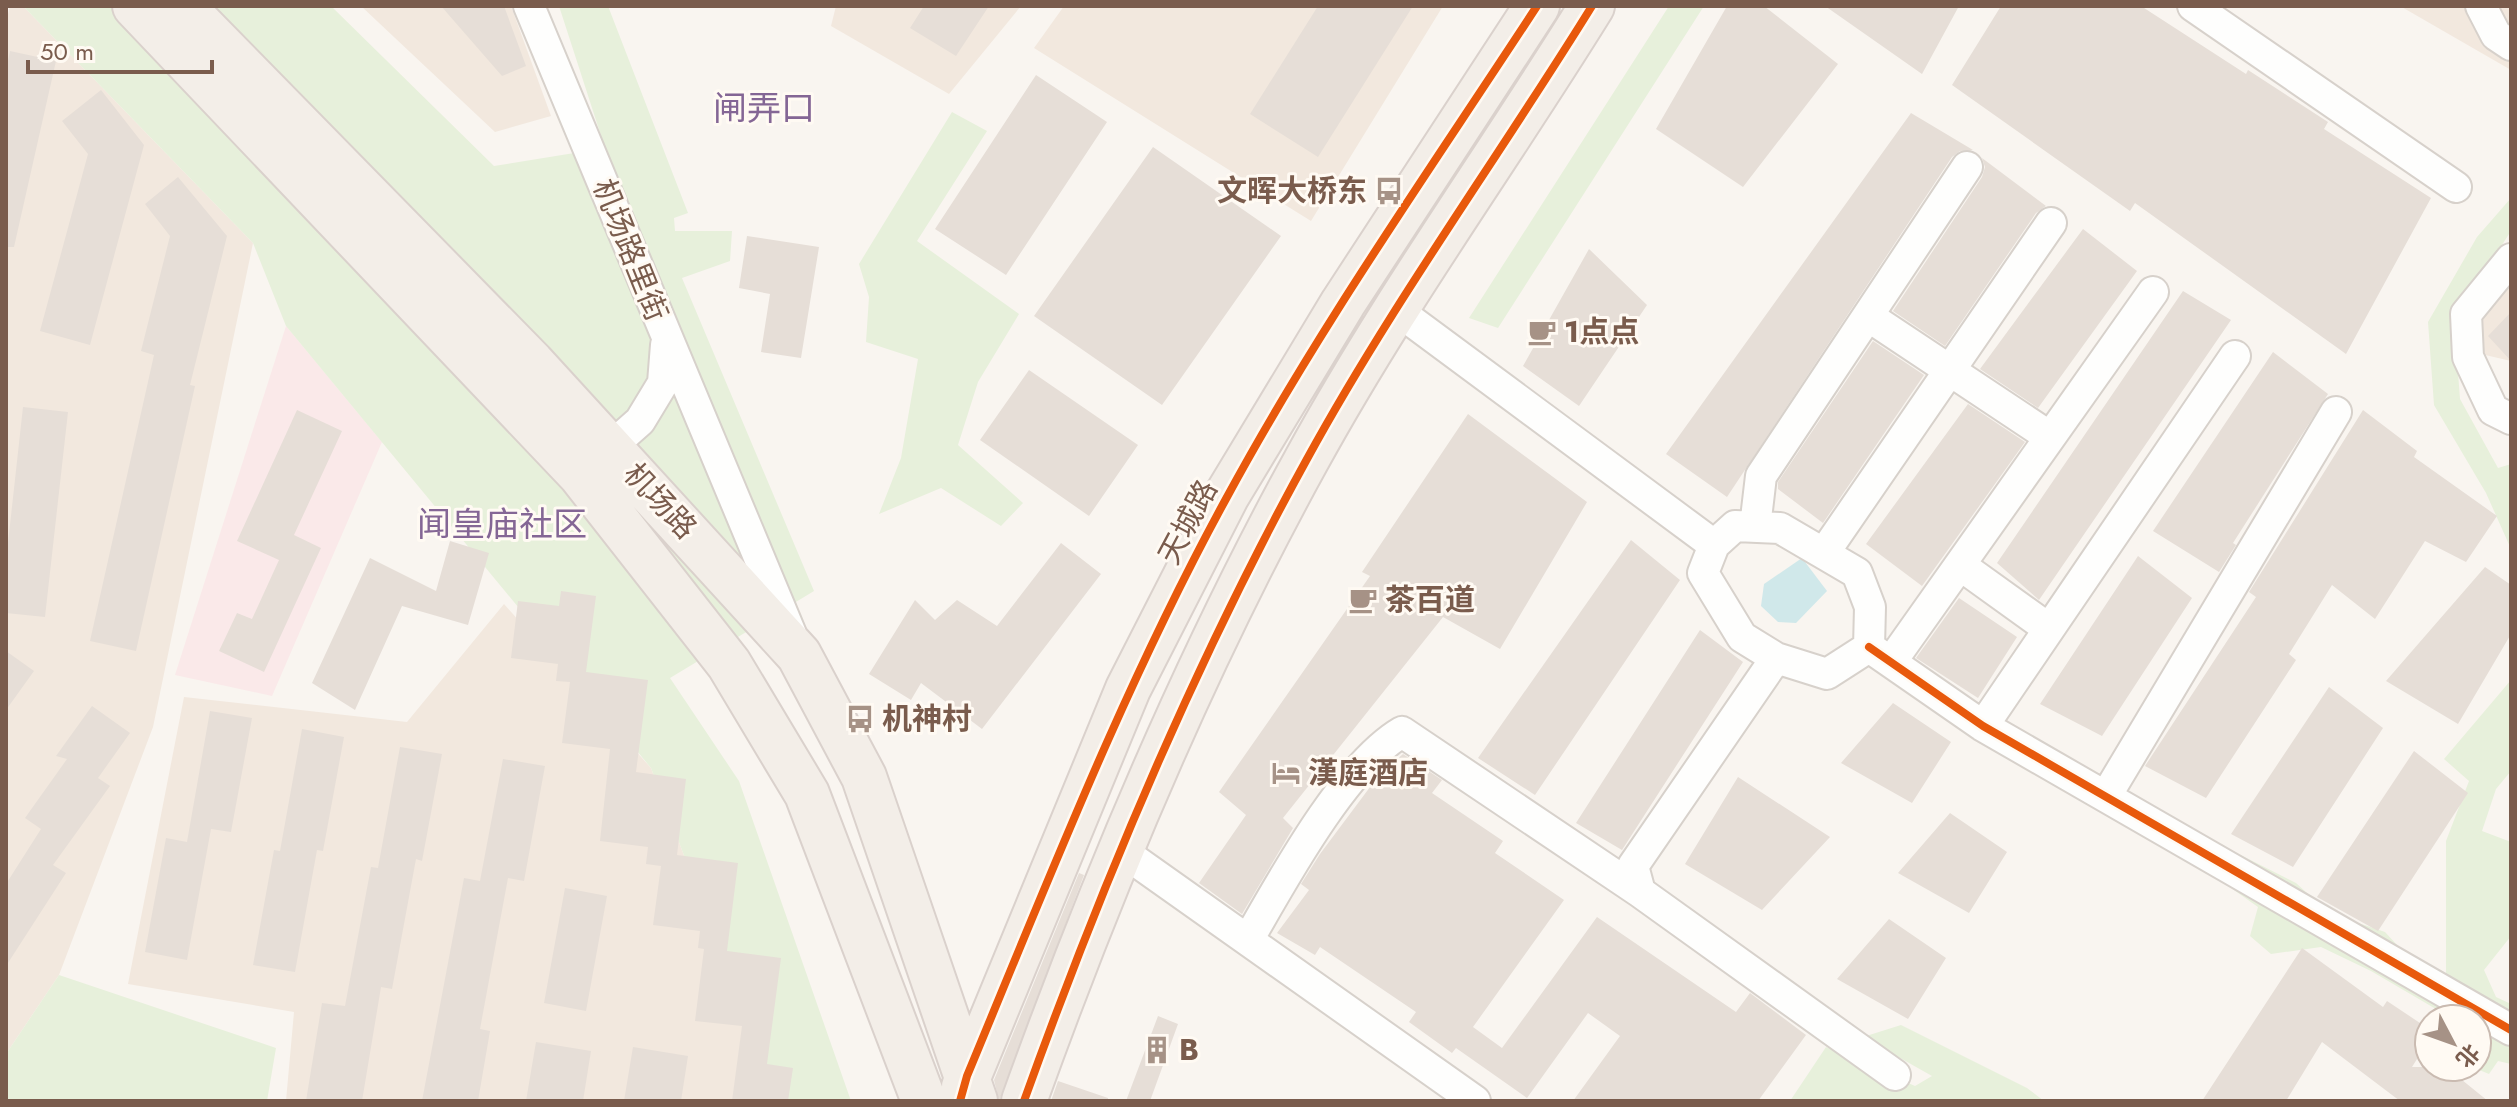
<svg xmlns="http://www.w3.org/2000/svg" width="2517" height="1107" font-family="Jost,'Noto Sans SC',sans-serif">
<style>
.residential{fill:#f2e8de}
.medical{fill:#fae9e9}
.green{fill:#e7f0db}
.water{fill:#d0e8ea}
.building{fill:#e6ded7}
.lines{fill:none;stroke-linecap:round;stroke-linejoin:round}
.street-casing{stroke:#d7d1cb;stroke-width:34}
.primary-casing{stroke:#dad1cc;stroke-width:48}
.street{stroke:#fefefd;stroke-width:30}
.primary{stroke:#f3eee8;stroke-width:44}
.cycleway-casing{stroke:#fffaf3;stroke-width:13}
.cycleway{stroke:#e8590c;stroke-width:8}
.labels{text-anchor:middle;stroke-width:6;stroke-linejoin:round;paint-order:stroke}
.poi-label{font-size:30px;font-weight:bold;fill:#7a5c4d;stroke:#fffaf3;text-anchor:start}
.street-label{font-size:30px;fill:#7a5c4d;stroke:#fffaf3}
.quarter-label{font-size:34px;fill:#846695;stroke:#fffaf3}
</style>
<rect width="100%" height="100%" fill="#f9f5f0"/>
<!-- residential -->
<path class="residential" d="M10 6H23L253 243 153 727 59 975 6 1054V22Z
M361 6H511L551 116 495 132Z
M836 6H1021L949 94 831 26Z
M1064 6H1443L1311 221 1034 48Z
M2400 6H2511V70Z
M2511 269V361L2438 344Z
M504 604 651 768 774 1094 773 1101H286L294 1012 128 984 184 697 407 722Z"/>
<!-- medical -->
<path class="medical" d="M286 326 382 442 272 696 175 675Z"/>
<!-- green -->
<path class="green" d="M23 6H331L494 166 605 148 559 6H608L688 213 674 218 675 231H732L730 261 682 278 814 591 670 678 739 781 851 1101H773L774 1094 651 768 286 326 253 243Z
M1669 6H1704L1498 328 1469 318Z
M952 112 987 131 917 241 1019 314 978 382 958 445 1023 503 1001 526 941 488 879 514 901 458 918 359 866 342 869 297 859 264Z
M2511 198V231L2454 319 2460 399 2498 468 2511 464V549L2486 493 2434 405 2428 322 2477 237Z
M2511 680V771L2496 789 2482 831 2511 842V936L2484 970 2496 997 2511 1004V1064L2498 1061 2489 1074 2472 1067H2477V1019H2453L2371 971 2321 947 2271 954 2250 936 2258 907 2214 876 2217 843 2296 883 2329 913 2385 932 2422 972 2446 982V841L2469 781 2444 759Z
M59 975 276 1048 267 1101H6V1054Z
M1901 1025 2027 1088 2044 1101H1790L1826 1047 1915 1086 1932 1076 1863 1037Z"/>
<!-- water -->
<path class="water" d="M1802 558 1827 591 1796 623 1778 622 1761 606 1764 584Z"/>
<!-- building -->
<path class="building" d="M441 6H504L526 66 502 76Z
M924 6H989L956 56 910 28Z
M1318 6H1413L1318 157 1250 114Z
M1727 6H1764L1838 64 1743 187 1656 129Z
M1825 6H1959L1922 74Z
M2001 6H2141L2246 74 2248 70 2328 122 2324 129 2431 198 2346 354 2135 203 2130 211 1952 85Z
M10 51 56 61 14 247H6V71Z
M1036 75 1107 122 1006 275 935 229Z
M101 90 144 145 90 345 40 331 88 154 62 121Z
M1911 113 1973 150 1960 151 1952 157 1727 497 1666 454Z
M1153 147 1281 236 1162 405 1034 316Z
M1982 158 2046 206 2036 213 1945 346 1893 311 1982 177 1985 167Z
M178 177 227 236 190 385 195 386 136 651 90 641 154 355 141 351 170 236 145 204Z
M2083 229 2137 271 2038 408 1980 369Z
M747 236 819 247 801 358 761 352 770 294 739 288Z
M1589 249 1647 305 1579 406 1523 366Z
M2183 291 2231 320 2039 600 1997 563Z
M2511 312V361L2488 336Z
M1873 341 1924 375 1823 523 1778 489V482Z
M2273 352 2328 394 2233 543 2236 545 2219 572 2153 531Z
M1029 370 1138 445 1089 516 980 440Z
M1968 404 2025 442 1922 586 1866 544Z
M23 407 68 412 45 617 6 613V561Z
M297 410 342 431 294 535 321 548 264 672 219 651 237 613 252 619 279 560 237 541Z
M2363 410 2417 451 2414 457 2497 516 2466 562 2425 541 2375 619 2332 585 2289 654 2296 660 2206 798 2145 766 2256 597 2249 592Z
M1468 414 1587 502 1500 649 1443 617 1283 818 1293 828 1242 914 1199 883 1246 815 1219 792 1370 576 1362 572Z
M1631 540 1680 580 1535 795 1478 758Z
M450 541 489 553 468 625 402 606 355 710 312 683 370 558 436 591Z
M1061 543 1101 574 982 729 921 683 911 700 869 674 915 600 935 620 957 600 997 626Z
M2138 556 2192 598 2102 736 2040 704Z
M2485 567 2511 585V634L2458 724 2386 681Z
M561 591 596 596 586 672 648 680 636 772 686 779 677 855 738 863 727 951 781 958 767 1064 793 1068 788 1101H732L742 1026 695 1021 704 949 698 948 700 931 653 925 661 866 646 864 648 847 600 841 610 749 562 743 570 682 556 681 558 664 511 658 518 601 559 606Z
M1959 598 2017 637 1978 698 1916 658Z
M1700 630 1743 662 1622 850 1576 823Z
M6 651 34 671 6 710Z
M2329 687 2383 728 2293 867 2231 834Z
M1893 703 1951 742 1912 803 1841 763Z
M92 706 130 733 98 778 110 786 53 865 66 873 6 966V884L41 829 25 818 67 759 56 756Z
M210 711 252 718 231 832 211 829 187 960 145 952 166 838 187 842Z
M302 729 344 737 323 851 317 850 295 972 253 965 274 850 280 851Z
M400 747 442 754 422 861 416 859 392 989 381 987 362 1101H306L322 1003 345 1006 371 867 378 868Z
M2414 751 2468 793 2378 931 2317 897Z
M1403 754 1442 780 1432 793 1503 841 1495 853 1564 900 1473 1027 1502 1048 1597 917 1736 1012 1750 993 1806 1035 1758 1101H1573L1620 1036 1588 1013 1527 1098 1456 1048 1452 1053 1409 1022 1416 1012 1320 947 1315 955 1277 933 1309 890 1301 884 1320 854 1379 775Z
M503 759 545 766 524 881 508 878 480 1029 490 1031 478 1101H422L464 878 480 881Z
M1738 777 1830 837 1762 910 1685 864Z
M1950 813 2007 852 1969 913 1898 873Z
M1079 873 1084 875 999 1101 994 1080Z
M565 888 607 896 586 1011 544 1003Z
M1889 919 1946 958 1908 1019 1837 979Z
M2302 948 2383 1007 2387 1001 2429 1029V1040L2412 1067H2446L2488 1101H2400L2322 1042 2286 1101H2202Z
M1158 1016 1178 1024 1150 1101H1126Z
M536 1042 591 1051 583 1101H526Z
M633 1047 688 1056 681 1101H624Z
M1058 1081 1108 1098V1101H1051Z"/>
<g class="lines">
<defs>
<path id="street" d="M529 6 791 634
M2193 6 2456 187
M2481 6 2496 35 2511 45
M2511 259 2466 314 2468 357 2493 410 2511 419
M1394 308 1714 545
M1868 316 2050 437
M597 459 640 421 663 383 666 345
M1735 526 1780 528 1857 573 1870 607 1869 647 1827 674 1776 658 1742 637 1703 573 1714 545Z
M1755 527 1761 476 1967 167
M1824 553 2051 223
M1960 565 2049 629
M1869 647 1983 726 2511 1030
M1776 658 1633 866 1640 892 1895 1075
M1891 662 2153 292
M1983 726 2235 356
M2106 796 2336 412
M1119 849 1475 1101
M1248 940C1282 881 1344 766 1402 732L1640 892"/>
<path id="primary" d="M135 6 580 474 729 664 807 794 924 1101
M182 6 532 363 799 655 864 777 975 1101
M964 1087 1128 689 1227 495 1343 303 1537 6
M1024 1101C1103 881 1194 664 1307 459 1393 302 1498 158 1592 6"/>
</defs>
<!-- street casing -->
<use href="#street" class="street-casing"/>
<!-- primary casing -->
<use href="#primary" class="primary-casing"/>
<!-- street -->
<use href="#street" class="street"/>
<!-- primary -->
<use href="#primary" class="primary"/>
<defs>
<path id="cycleway" d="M1869 647 1983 726 2511 1030
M960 1101 967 1076C1048 881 1125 683 1227 497 1319 327 1432 167 1537 6
M1024 1101C1103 881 1194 664 1307 459 1393 302 1498 158 1592 6"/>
</defs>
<!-- cycleway casing -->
<use href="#cycleway" class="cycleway-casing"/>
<!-- cycleway -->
<use href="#cycleway" class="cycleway"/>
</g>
<!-- icons -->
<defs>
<symbol id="bus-bare" viewBox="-9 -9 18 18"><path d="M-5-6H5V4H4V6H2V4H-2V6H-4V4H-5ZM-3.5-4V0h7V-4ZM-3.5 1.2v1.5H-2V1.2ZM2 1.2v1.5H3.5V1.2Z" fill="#a69286" stroke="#fffaf3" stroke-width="2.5" paint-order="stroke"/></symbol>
<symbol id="cafe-bare" viewBox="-9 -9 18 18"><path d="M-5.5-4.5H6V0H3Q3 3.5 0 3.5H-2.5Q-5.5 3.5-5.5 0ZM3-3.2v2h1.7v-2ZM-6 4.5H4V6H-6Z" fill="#a69286" stroke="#fffaf3" stroke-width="2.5" paint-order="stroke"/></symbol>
<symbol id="hotel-bare" viewBox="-9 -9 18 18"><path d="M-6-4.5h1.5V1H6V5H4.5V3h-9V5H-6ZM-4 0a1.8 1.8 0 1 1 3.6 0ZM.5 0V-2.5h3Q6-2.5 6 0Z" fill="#a69286" stroke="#fffaf3" stroke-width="2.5" paint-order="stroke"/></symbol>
<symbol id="building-bare" viewBox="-9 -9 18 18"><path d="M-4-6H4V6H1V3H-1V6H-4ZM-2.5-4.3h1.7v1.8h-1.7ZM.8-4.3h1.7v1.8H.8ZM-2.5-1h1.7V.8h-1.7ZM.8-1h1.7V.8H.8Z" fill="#a69286" stroke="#fffaf3" stroke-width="2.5" paint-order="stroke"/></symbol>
</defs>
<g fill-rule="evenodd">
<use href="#bus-bare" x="1369" y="171" width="40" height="40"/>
<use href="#cafe-bare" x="1522" y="312" width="40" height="40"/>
<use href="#cafe-bare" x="1343" y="580" width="40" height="40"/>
<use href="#bus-bare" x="840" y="699" width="40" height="40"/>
<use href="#hotel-bare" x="1266" y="753" width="40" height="40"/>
<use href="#building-bare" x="1137" y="1030" width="40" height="40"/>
</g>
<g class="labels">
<!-- poi labels -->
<g class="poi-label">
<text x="1367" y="201" text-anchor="end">文晖大桥东</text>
<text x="1564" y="342">1点点</text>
<text x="1385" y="610">茶百道</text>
<text x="882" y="729">机神村</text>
<text x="1308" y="783">漢庭酒店</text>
<text x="1179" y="1060">B</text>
</g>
<!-- street labels -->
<g class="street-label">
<text transform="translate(630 250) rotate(68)" y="10">机场路里街</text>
<text transform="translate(660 501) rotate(47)" y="10">机场路</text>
<text transform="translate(1188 522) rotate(-62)" y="10">天城路</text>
</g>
<!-- quarter labels -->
<g class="quarter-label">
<text x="764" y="120">闸弄口</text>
<text x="502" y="536">闻皇庙社区</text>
</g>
</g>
<!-- border -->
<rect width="2517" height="1107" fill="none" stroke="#7a5c4d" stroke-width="16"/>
<!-- north arrow -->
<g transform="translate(2453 1043) rotate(131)"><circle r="38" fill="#fffaf3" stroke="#cabbb1" stroke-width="2"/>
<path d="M0-6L14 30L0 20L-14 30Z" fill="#a69286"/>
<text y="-12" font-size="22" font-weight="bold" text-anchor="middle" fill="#7a5c4d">北</text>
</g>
<!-- scale -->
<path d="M28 60v12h184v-12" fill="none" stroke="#7a5c4d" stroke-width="4"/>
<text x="40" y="60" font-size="24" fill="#7a5c4d" stroke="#fffaf3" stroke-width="6" paint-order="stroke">50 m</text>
</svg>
